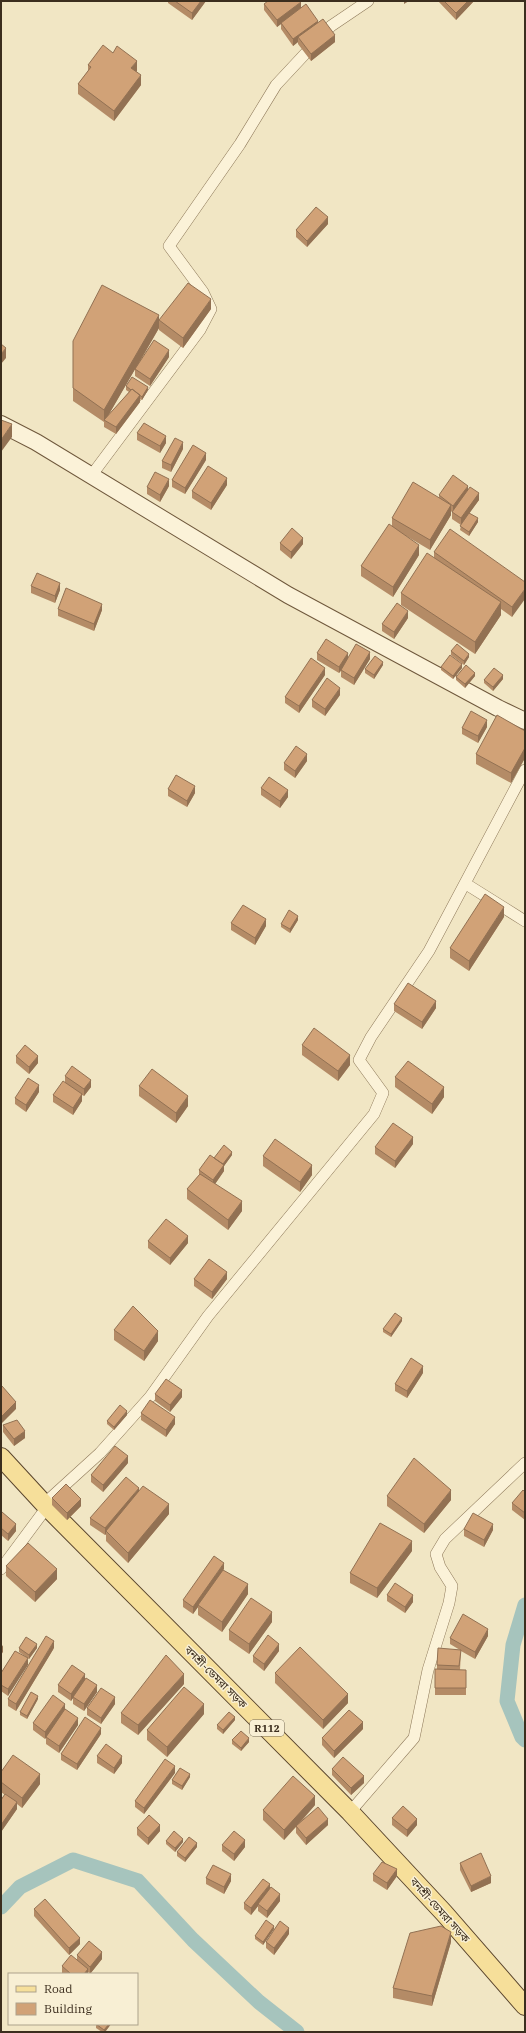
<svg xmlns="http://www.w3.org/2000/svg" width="526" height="2033" font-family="'IBM Plex Serif','Noto Sans Bengali',serif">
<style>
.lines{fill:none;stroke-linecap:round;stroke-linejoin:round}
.canal{stroke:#a6c4bd;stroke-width:15}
.street-casing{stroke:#8d7859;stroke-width:12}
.secondary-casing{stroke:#6f583c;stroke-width:18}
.primary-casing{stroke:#5a452d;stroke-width:20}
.street{stroke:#fbf2d8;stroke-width:11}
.secondary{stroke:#fbf2d8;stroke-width:16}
.primary{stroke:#f6df9a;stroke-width:18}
.wall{fill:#b48b66}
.shaded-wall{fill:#927153}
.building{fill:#d1a277;stroke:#927153}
.labels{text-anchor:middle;stroke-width:3;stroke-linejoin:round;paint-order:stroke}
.shield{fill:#f8efd4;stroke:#746855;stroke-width:1}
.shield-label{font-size:10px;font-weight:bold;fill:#3c2e1e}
.street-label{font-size:11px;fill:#3c2e1e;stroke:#f8efd4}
</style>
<rect width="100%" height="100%" fill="#f1e6c4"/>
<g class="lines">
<!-- canal -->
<path class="canal" d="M525 1605 513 1645 507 1701 522 1737 525 1740
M1 1907 20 1887 73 1860 138 1881 193 1940 259 2002 297 2032"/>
<defs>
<path id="street" d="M91 476 200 330 211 309 203 292 169 246 240 144 276 85 331 26 368 1
M466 884 525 921
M45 1503 100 1453 150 1397 208 1316 374 1114 383 1093 359 1060 371 1037 429 951 525 770
M1 1569 47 1507
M350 1812 414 1738 428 1670 449 1603 452 1586 440 1567 436 1554 445 1539 525 1463"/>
<path id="secondary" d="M1 424 36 442 288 595 498 708 525 721"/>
<path id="primary" d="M1 1457 47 1507 350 1812 444 1913 525 2006"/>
</defs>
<!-- street casing -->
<use href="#street" class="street-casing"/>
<!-- secondary casing -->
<use href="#secondary" class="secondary-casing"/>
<!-- primary casing -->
<use href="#primary" class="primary-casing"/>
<!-- street -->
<use href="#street" class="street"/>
<!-- secondary -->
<use href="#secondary" class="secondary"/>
<!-- primary -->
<use href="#primary" class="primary"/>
</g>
<!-- wall -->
<path class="wall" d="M168 1H206L192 20 168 3Z
M438 1H474L456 20Z
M264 4 301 7 318 23 335 42 311 61 298 44V42L293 46 281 29V24L277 27 264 10Z
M88 65 137 71 136 72 141 85 114 121 78 94V84L88 71Z
M328 224 307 247 296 237V230Z
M211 309 183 348 159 330V328L138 365 169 357 150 386 135 376V369L108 416 129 392 126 390V386L148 390 142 400 140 399V402L116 434 104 427V422L73 401V341L159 320Z
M137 433 166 443 160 453 137 440Z
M183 449 171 472 162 468V461Z
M206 460 185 494 172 487V480Z
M227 485 211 510 192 498V491Z
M169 486 160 502 147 494V487Z
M468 490 479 500 469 513 478 522 469 536 460 530 461 525 452 519V512L451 511V515L430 550 401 533 419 555 393 597 361 576V566L392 527V518L439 498V495Z
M280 543 303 544 291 559 280 550Z
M434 552 525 582 512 617 501 609V615L475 654 401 605V593L434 558Z
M31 586 60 590 55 603 31 593Z
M58 609 102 610 94 631 58 616Z
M408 618 394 639 382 631V624Z
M451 651 469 657 464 665 451 655Z
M317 653 348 658 370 659 354 685 341 677V671L339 673 317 660Z
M383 665 374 679 365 673V669Z
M441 667 462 668 453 679 441 670Z
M325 675 299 713 285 703V697Z
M475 676 465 688 456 680V677Z
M503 679 493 691 484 683V680Z
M340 695 325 716 312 707V700Z
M487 727 478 743 462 734V728Z
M525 731V758L511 783 476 764V754Z
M307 761 295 778 284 770V763Z
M261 788 288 797 280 808 261 795Z
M168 789 195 793 187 807 168 796Z
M504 917 469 971 450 958V948Z
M298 920 290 933 281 927V924Z
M231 923 266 926 255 945 231 930Z
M394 1004 436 1008 422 1029 394 1011Z
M302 1045 350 1065 338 1081 302 1055Z
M16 1056 38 1063 29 1074 16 1063Z
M65 1076 91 1087 84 1096 82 1095V1101L73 1115 53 1102V1095L65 1083Z
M395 1077 444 1097 432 1114 395 1087Z
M139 1086 188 1106 176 1123 139 1096Z
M39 1092 26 1112 15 1104V1098Z
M413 1144 395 1168 375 1154V1147Z
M232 1155 224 1166V1171L215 1184 242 1211 228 1230 187 1199V1189L199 1175V1170L214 1158Z
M263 1156 312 1175 300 1192 263 1166Z
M148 1241 188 1243 170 1265 148 1248Z
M194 1279H227L212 1299 194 1286Z
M402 1321 391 1337 383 1332V1329Z
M114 1330 158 1341 144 1361 114 1340Z
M423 1373 407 1398 395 1391V1384Z
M155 1394 182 1397 170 1412 155 1401Z
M141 1413 175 1424 166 1437 141 1420Z
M127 1415 114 1430 107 1424V1421Z
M3 1425 25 1438 14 1446 3 1432Z
M128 1463 103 1492 91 1482V1475Z
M525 1466V1475L524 1474V1468Z
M139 1492 169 1514 128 1563 106 1541V1534L105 1535 90 1525V1518Z
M525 1492V1520L512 1510V1503Z
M387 1496 451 1500 424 1533 387 1506Z
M52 1498 81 1506 67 1520 52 1505Z
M1 1513 16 1531 8 1541 1 1535Z
M464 1529 493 1530 484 1547 464 1536Z
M412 1551 377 1598 350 1583V1573Z
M6 1566 57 1579 35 1602 6 1576Z
M224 1569 223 1570 248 1594 222 1632 198 1615V1607L193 1614 183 1607V1600Z
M387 1595 413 1602 405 1613 387 1601Z
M272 1622 249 1654 229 1640V1630Z
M488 1636 475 1659 461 1651 460 1670H466V1695H435V1669H437V1665L460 1650 450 1644V1638Z
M19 1648H37L29 1659 19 1652Z
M54 1648 16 1711 8 1706V1699Z
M15 1651 8 1696 1 1691V1673Z
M279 1651 264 1671 253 1662V1656Z
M275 1673 348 1703 323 1729 275 1683Z
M85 1680 97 1692 84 1711 73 1704V1698L71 1701 58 1692V1685Z
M184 1684 138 1735 121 1723V1713Z
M38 1699 27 1719 20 1715V1712Z
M115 1704 101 1724 87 1715V1708Z
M65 1710 78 1725 59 1753 46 1744V1737L50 1731 45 1739 33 1730V1723Z
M204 1714 167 1757 147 1740V1730Z
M235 1720 223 1734 217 1729V1725Z
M363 1729 334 1758 322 1745V1738Z
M101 1734 77 1770 61 1760V1754Z
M232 1740 249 1742 241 1751 232 1744Z
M97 1756 122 1763 114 1774 97 1763Z
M332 1769 364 1783 351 1795 332 1775Z
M1 1772 40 1784 22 1808 17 1804V1809L1 1832V1800L5 1795 1 1792Z
M175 1773 144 1814 135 1807V1801Z
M190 1777 182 1790 172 1784V1780Z
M315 1805 300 1823 328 1825 306 1845 296 1833V1827L284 1840 263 1820V1810Z
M392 1818 417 1825 407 1837 392 1825Z
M137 1828 160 1831 148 1845 137 1835Z
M166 1841 183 1842 175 1852 166 1844Z
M222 1845 245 1847 234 1861 222 1851Z
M197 1847 185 1862 177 1856V1852Z
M460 1863 491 1883 471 1892 460 1870Z
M373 1874 397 1876 387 1890 373 1881Z
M206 1878 231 1881 224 1894 206 1884Z
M270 1889 280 1901 267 1918 258 1911V1906L251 1915 244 1909V1903Z
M34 1909 80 1944 69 1955 34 1916Z
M274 1929 263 1945 255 1939V1936Z
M289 1934 274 1955 266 1948V1942Z
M451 1942 432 2006 393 1998V1988Z
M77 1955 102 1959 90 1974 88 1972V1974H63L62 1973V1966L77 1960Z
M96 2024H111L105 2032H102L96 2028Z"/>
<!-- shaded-wall -->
<path class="shaded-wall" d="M201 1H206L192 20V13Z
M404 1H409L404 4Z
M468 1H474L456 20V13Z
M301 2V8L281 23V24L277 27V20Z
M318 21V27L298 37V42L293 46V39Z
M335 35V42L311 61V54Z
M137 61V71L131 78V68Z
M141 75V85L114 121V111Z
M328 217V224L307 247V241Z
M211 299V309L183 348V338Z
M2 302V312L1 314V304Z
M159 315V328L105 421 104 420V423V410Z
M6 348V358L1 364V354Z
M169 350V357L150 386V379Z
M148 387V390L142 400V397Z
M140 395V402L116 434V427Z
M12 424V437L1 452V440Z
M166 436V443L160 453V446Z
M183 442V449L171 472V465Z
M206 453V460L185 494V488Z
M227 478V485L211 510V503Z
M169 479V486L160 502V495Z
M468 486V493L453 513V506Z
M479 493V500L461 525V518Z
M451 505V515L430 550V540Z
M478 518V522L469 536V532Z
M303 538V544L291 559V552Z
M419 545V555L393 597V587Z
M60 583V590L55 603V596Z
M525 589V599L512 617V607Z
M501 602V615L475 654V642Z
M102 604V610L94 631V624Z
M408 611V618L394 639V632Z
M370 652V659L354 685V678Z
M348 653V660L339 673V667Z
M469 654V657L464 665V661Z
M383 662V665L374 679V675Z
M462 664V668L453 679V676Z
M325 668V675L299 713V706Z
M475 673V676L465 688V684Z
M503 675V679L493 691V687Z
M340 688V695L325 716V709Z
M487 720V727L478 743V736Z
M525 748V758L511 783V773Z
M307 754V761L295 778V771Z
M195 786V793L187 807V801Z
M288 790V797L280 808V801Z
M504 907V917L469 971V961Z
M298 916V920L290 933V929Z
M266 919V926L255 945V938Z
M436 1001V1008L422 1029V1022Z
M350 1055V1065L338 1081V1071Z
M38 1056V1063L29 1074V1067Z
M91 1080V1087L84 1096V1089Z
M39 1085V1092L26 1112V1105Z
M444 1087V1097L432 1114V1104Z
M82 1094V1101L73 1115V1108Z
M188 1096V1106L176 1123V1113Z
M413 1137V1144L395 1168V1161Z
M232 1152V1155L224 1166V1171L213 1187V1180L222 1165Z
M312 1165V1175L300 1192V1182Z
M242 1201V1211L228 1230V1220Z
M188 1236V1243L170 1265V1258Z
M227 1272V1279L212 1299V1292Z
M402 1318V1321L391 1337V1334Z
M158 1331V1341L144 1361V1351Z
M423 1366V1373L407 1398V1391Z
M182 1390V1397L170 1412V1405Z
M16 1402V1409L1 1424V1417Z
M127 1411V1415L114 1430V1427Z
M175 1417V1424L166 1437V1430Z
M25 1431V1438L14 1446V1439Z
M128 1456V1463L103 1492V1485Z
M139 1488V1495L106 1531V1534L105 1535V1528Z
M451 1490V1500L424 1533V1524Z
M81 1499V1506L67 1520V1513Z
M169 1504V1514L128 1563V1553Z
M16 1524V1531L8 1541V1534Z
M493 1524V1530L484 1547V1540Z
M412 1541V1551L377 1598V1588Z
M224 1563V1569L198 1606V1605V1607L193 1614V1607Z
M57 1569V1579L35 1602V1592Z
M248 1584V1594L222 1632V1622Z
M413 1595V1602L405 1613V1607Z
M272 1612V1622L249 1654V1644Z
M488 1629V1636L475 1659V1652Z
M54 1641V1648L16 1711V1704Z
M37 1644V1648L29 1659V1655Z
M279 1644V1651L264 1671V1664Z
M3 1645V1652L1 1655V1648Z
M28 1658V1665L8 1696V1689Z
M85 1674V1681L71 1701V1694Z
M184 1674V1684L138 1735V1725Z
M97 1685V1692L84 1711V1704Z
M348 1694V1703L323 1729V1720Z
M38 1696V1699L27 1719V1716Z
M115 1697V1704L101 1724V1718Z
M65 1704V1711L45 1739V1732Z
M204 1704V1714L167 1757V1747Z
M235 1717V1720L223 1734V1730Z
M78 1718V1725L59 1753V1746Z
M363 1722V1729L334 1758V1751Z
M101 1728V1734L77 1770V1764Z
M249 1738V1742L241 1751V1748Z
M122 1756V1763L114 1774V1768Z
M175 1766V1773L144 1814V1808Z
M40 1774V1784L22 1808V1798Z
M190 1774V1777L182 1790V1786Z
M364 1776V1783L351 1795V1788Z
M315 1796V1805L284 1840V1830Z
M17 1802V1809L1 1832V1825Z
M328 1819V1825L306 1845V1838Z
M417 1819V1825L407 1837V1830Z
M160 1825V1831L148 1845V1838Z
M183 1839V1842L175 1852V1848Z
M245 1840V1847L234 1861V1854Z
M197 1843V1847L185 1862V1858Z
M397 1869V1876L387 1890V1883Z
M231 1874V1881L224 1894V1887Z
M491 1876V1883L471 1892V1886Z
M270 1884V1891L258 1904V1906L251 1915V1908Z
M280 1894V1901L267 1918V1911Z
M274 1926V1929L263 1945V1942Z
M289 1928V1934L274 1955V1948Z
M451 1932V1942L432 2006V1996Z
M80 1938V1944L69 1955V1948Z
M102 1952V1959L90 1974V1967Z
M88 1969V1974H84Z
M109 2024H111L105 2032H104V2030Z"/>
<!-- building -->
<path class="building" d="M175 1H201L192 13Z
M268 1H301V2L277 20 264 4Z
M444 1H468L456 13Z
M306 4 318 21 293 39 281 23Z
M323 19 335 35 311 54 298 37Z
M103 45 113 53 117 46 137 61 131 68 141 75 114 111 78 84 91 67 88 65Z
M316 207 328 217 307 241 296 230Z
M188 283 211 299 183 338 159 320Z
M102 285 159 315 104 410 73 388V341Z
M154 340 169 350 150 379 135 369Z
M1 344 6 348 1 354Z
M132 377 148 387 142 397 132 389 131 390 126 386Z
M132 389 140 395 116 427 104 420Z
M1 420 12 424 1 440Z
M144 423 166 436 160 446 137 433Z
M175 438 183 442 171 465 162 461Z
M193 445 206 453 185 488 172 480Z
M208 466 227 478 211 503 192 491Z
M155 472 169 479 160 495 147 487Z
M453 475 468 486 453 506 439 495Z
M413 482 451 505 430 540 392 518Z
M470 487 479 493 461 518 452 512Z
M469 513 478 518 469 532 460 526Z
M389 524 419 545 393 587 361 566Z
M292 528 303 538 291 552 280 543Z
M450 529 525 582V589L512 607 434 552Z
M427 553 501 602 475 642 401 593Z
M37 573 60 583 55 596 31 586Z
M66 588 102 604 94 624 58 609Z
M397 603 408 611 394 632 382 624Z
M326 639 348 653 339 667 317 653Z
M356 644 370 652 354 678 341 670Z
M457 644 469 654 464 661 451 651Z
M450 655 462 664 453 676 441 667Z
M375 656 383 662 374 675 365 669Z
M311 658 325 668 299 706 285 697Z
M466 665 475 673 465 684 456 677Z
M494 668 503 675 493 687 484 680Z
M327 678 340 688 325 709 312 700Z
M471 711 487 720 478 736 462 728Z
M497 715 525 731V748L511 773 476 754Z
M296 746 307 754 295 771 284 763Z
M176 775 195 786 187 801 168 789Z
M269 777 288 790 280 801 261 788Z
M485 894 504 907 469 961 450 948Z
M243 905 266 919 255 938 231 923Z
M289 910 298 916 290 929 281 924Z
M408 983 436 1001 422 1022 394 1004Z
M314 1028 350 1055 338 1071 302 1045Z
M25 1045 38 1056 29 1067 16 1056Z
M408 1061 444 1087 432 1104 395 1077Z
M72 1066 91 1080 84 1089 65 1076Z
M152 1069 188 1096 176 1113 139 1086Z
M28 1078 39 1085 26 1105 15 1098Z
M63 1081 82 1094 73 1108 53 1095Z
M393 1123 413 1137 395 1161 375 1147Z
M275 1139 312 1165 300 1182 263 1156Z
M224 1145 232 1152 223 1164 214 1158Z
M210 1155 224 1165 213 1180 199 1170Z
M200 1174 242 1201 228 1220 187 1189Z
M166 1219 188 1236 170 1258 148 1241Z
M209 1259 227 1272 212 1292 194 1279Z
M133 1306 158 1331 144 1351 114 1330Z
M395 1313 402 1318 391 1334 383 1329Z
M411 1358 423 1366 407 1391 395 1384Z
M166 1379 182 1390 170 1405 155 1394Z
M2 1386 16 1402 1 1417V1387Z
M150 1400 175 1417 166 1430 141 1413Z
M120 1405 127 1411 114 1427 107 1421Z
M17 1420 25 1431 14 1439 3 1425Z
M115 1446 128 1456 103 1485 91 1475Z
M414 1458 451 1490 424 1524 387 1496Z
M126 1477 139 1488 105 1528 90 1518Z
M66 1484 81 1499 67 1513 52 1498Z
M143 1486 169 1504 128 1553 106 1531Z
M523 1490 525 1492V1513L512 1503Z
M2 1512 16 1524 8 1534 1 1528V1513Z
M473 1513 493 1524 484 1540 464 1529Z
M380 1523 412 1541 377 1588 350 1573Z
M28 1543 57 1569 35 1592 6 1566Z
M214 1556 224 1563 193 1607 183 1600Z
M223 1570 248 1584 222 1622 198 1605Z
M395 1583 413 1595 405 1607 387 1595Z
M251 1598 272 1612 249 1644 229 1630Z
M463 1614 488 1629 475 1652 450 1638Z
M268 1635 279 1644 264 1664 253 1656Z
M46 1636 54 1641 16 1704 8 1699Z
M26 1637 37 1644 29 1655 19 1648Z
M300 1647 348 1694 323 1720 275 1673Z
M438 1648 461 1650 459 1666 437 1665Z
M15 1651 28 1658 8 1689 1 1685V1673Z
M166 1655 184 1674 138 1725 121 1713Z
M72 1665 85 1674 71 1694 58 1685Z
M435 1669 466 1670V1688H435Z
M86 1678 97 1685 84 1704 73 1697Z
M184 1687 204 1704 167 1747 147 1730Z
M101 1688 115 1697 101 1718 87 1708Z
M31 1692 38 1696 27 1716 20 1712Z
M53 1695 65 1704 45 1732 33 1723Z
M65 1709 78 1718 59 1746 46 1737Z
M349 1710 363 1722 334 1751 322 1738Z
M229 1712 235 1717 223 1730 217 1725Z
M85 1717 101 1728 77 1764 61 1754Z
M241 1731 249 1738 241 1748 232 1740Z
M106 1744 122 1756 114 1768 97 1756Z
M13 1755 40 1774 22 1798 1 1782V1772Z
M343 1757 364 1776 351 1788 332 1769Z
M165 1759 175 1766 144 1808 135 1801Z
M180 1768 190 1774 182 1786 172 1780Z
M293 1776 315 1796 284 1830 263 1810Z
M5 1794 17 1802 1 1825V1800Z
M403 1806 417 1819 407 1830 392 1818Z
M318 1807 328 1819 306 1838 296 1826Z
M149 1815 160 1825 148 1838 137 1828Z
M174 1831 183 1839 175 1848 166 1841Z
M234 1831 245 1840 234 1854 222 1845Z
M189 1837 197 1843 185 1858 177 1852Z
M481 1853 491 1876 471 1886 460 1863Z
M382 1862 397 1869 387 1883 373 1874Z
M213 1865 231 1874 224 1887 206 1878Z
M263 1879 270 1884 251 1908 244 1903Z
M271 1887 280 1894 267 1911 258 1904Z
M45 1899 80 1938 69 1948 34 1909Z
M266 1920 274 1926 263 1942 255 1936Z
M280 1921 289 1928 274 1948 266 1942Z
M441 1926 451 1932 432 1996 393 1988 410 1933Z
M89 1941 102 1952 90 1967 77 1955Z
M71 1955 88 1969 84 1974H71L62 1966Z
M96 2024H109L104 2030Z"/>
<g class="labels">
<!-- shield labels -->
<rect class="shield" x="250" y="1720" width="34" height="16" rx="3"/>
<g class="shield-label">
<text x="267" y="1732">R112</text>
</g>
<!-- street labels -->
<g class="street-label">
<text transform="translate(216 1677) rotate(45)" y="4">বনশ্রী-ডেমরা সড়ক</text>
<text transform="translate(440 1910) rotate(48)" y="4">বনশ্রী-ডেমরা সড়ক</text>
</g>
</g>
<!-- border -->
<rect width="526" height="2033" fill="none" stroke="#3c2e1e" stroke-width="4"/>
<!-- legend -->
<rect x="8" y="1973" width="130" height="52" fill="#f8efd4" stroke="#ada28b"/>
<rect x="16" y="1986" width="20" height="6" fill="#f6df9a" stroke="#ada28b"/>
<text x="44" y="1993" font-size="12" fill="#3c2e1e">Road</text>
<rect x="16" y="2003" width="20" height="12" fill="#d1a277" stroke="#ada28b"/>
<text x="44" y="2013" font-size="12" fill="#3c2e1e">Building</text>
</svg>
